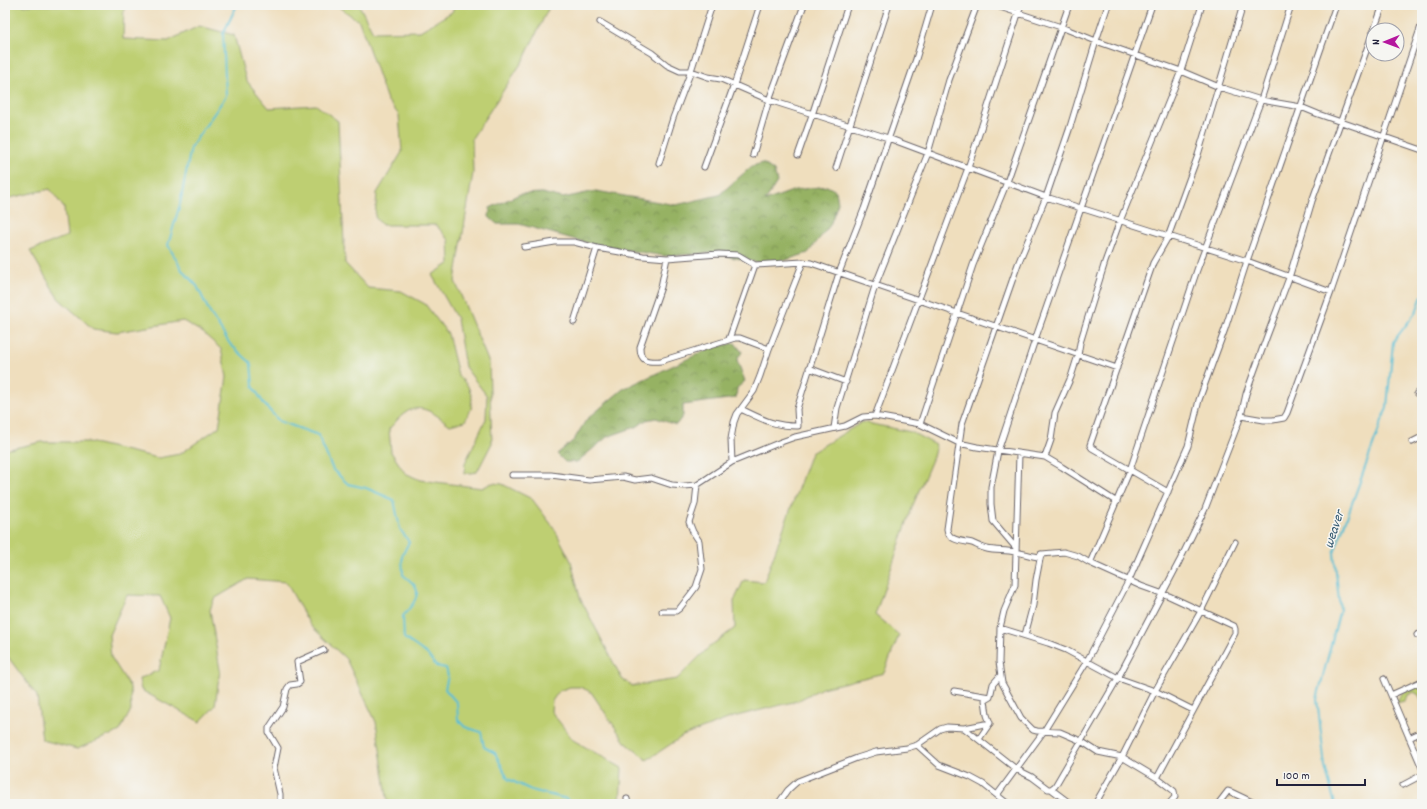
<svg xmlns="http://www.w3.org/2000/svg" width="1427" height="809" font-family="Dekko,sans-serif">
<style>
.grass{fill:#becf72;stroke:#707856}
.forest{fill:url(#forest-crowns);stroke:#5c6a50}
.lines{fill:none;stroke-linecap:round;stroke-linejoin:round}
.stream{stroke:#56bed4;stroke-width:2}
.street-casing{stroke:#6a6468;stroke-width:7}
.street{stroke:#fff;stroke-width:5}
.labels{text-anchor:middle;stroke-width:3;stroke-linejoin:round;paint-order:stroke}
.water-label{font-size:14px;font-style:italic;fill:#345971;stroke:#f6f6f2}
</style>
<defs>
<pattern id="forest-crowns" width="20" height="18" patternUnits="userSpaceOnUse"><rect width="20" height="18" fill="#96b264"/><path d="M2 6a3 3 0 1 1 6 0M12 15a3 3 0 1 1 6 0" fill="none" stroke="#7a9054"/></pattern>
</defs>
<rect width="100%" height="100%" fill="#f6f6f2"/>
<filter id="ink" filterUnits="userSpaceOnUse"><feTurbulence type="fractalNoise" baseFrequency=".025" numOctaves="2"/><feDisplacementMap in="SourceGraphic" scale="8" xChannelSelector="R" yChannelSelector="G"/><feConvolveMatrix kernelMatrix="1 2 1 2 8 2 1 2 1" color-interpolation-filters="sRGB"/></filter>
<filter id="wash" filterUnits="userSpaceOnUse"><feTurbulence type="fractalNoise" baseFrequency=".012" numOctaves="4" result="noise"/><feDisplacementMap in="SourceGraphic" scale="16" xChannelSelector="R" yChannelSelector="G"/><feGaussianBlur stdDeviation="0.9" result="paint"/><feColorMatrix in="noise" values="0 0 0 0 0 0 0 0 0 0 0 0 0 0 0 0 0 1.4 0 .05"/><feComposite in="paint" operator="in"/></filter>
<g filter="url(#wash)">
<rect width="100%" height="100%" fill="#efdebd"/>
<!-- grass -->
<path class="grass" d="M5 5H23L26 6 27 5H124L123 39 168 41 199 26 234 35 246 80 269 108 316 105 338 121 345 263 368 288 401 291 425 304 448 334 458 375 468 386 472 398 471 409 465 421 450 425C437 416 422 401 405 413 399 417 394 424 389 429L391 452 405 473 420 480 482 488 492 483 502 484 532 499 554 528 571 561 580 598 622 679 632 686 677 679 709 647 735 628 734 601 744 580 764 582 811 453 862 422 911 432 936 445 933 457 913 505 875 615 899 635 884 673 822 688 797 701 733 717 683 736 647 760 625 742 591 692 580 687H570L559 691 552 701 551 711 573 740 622 768 620 804H388L376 722 346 659 310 625 286 582 248 579 214 599 210 610 220 670 215 706 200 722 141 690 139 679 159 670 170 618 160 596 127 595 109 635 111 657 130 687 131 710 120 731 77 749 42 740 37 696 8 657 5 656V450L42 442H89L158 458 180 454 219 427 227 377 221 349 202 332 183 321 117 332 93 329 58 298 30 251 67 236 64 208 50 189 5 199Z
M338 5H359L373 32 420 31 452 12 455 5H550L524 59 472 138 473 173 455 281 489 363 492 443 477 472 464 474 465 463 486 419 487 396 465 367 457 319 432 275 450 263 449 240 436 225H382L375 217 377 193 402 152 399 115 387 100 359 21 340 8Z
M1422 683V702L1419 695 1414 692 1408 695 1404 701 1396 703 1401 694Z"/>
<!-- forest -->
<path class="forest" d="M763 163 774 171 777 182 765 201 795 190 827 186 836 191 838 203 830 225 808 253 776 263 754 262 712 253 665 256 595 245 519 224H497L489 217 490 208 520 194 542 193 563 198 596 191 676 205 719 195 752 166Z
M735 343 742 352 737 360 745 381 737 388 736 398 683 405V416L676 425 656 418 646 420 638 426 607 437 577 462H565L557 454 574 440 586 420 623 389 713 347Z"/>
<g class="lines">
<!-- stream -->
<path class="stream" d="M237 5 223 34 226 96 191 147 180 204 168 245 182 270 197 286 210 313 230 344 251 363 253 386 264 404 279 421 318 435 333 470 348 484 366 488 394 500 400 529 409 542 402 556 403 575C407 578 412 582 415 586 422 596 409 609 403 616L404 638 427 654 436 666 446 668 448 676 445 689 457 703 458 720 465 727 481 732 484 747 495 753 508 779 531 790 567 799 570 804
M1335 804 1325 767 1317 699 1340 610 1334 553 1387 407 1393 342 1416 312 1422 296"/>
</g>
</g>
<g filter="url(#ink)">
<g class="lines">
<defs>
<path id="street" d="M994 5 1061 27 1096 41 1181 71 1219 87 1261 100 1301 107 1318 114 1422 150
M1108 5 1096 41 1069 130 1046 197 1018 264 962 424 947 529C948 541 963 541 972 543 977 545 981 548 987 549 996 551 1006 550 1015 552 1023 553 1031 556 1039 557L1042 554 1064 552 1078 556 1090 563 1141 586 1169 596 1234 626 1235 629V633L1157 778
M600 22 652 53 667 65 680 71H691L708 77 721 79 769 100 888 138 1046 197 1247 261 1331 292
M1374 30 1383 5
M753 155 769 100 804 5
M798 155 812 115 848 5
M659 163 673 118 691 71 712 5
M704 167 734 85 760 5
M836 168 889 5
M524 247 555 242H574L597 248 643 256 667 258 719 254 738 255 755 265 803 262 811 263 1117 368
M667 258 661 287 640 347C640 362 648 362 661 361L735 338H740L769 349
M574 322 597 248
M729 339 755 265
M809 368 846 382
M1417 393 1422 390
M741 409C762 419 773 426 798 426L797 409 839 273 864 209 916 59 932 5
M875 416 968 168 1021 5
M1241 416 1264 420H1273L1284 418 1287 413 1331 292 1422 23
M920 424 973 265 1007 182 1069 5
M834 428 837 408 875 286 928 153 949 80 977 5
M1412 442 1422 437
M1019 454 1015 585 1004 611 1000 628 999 662 1002 683 1021 718 1033 730 1037 731 1060 732 1081 741 1098 752 1122 757 1157 778 1174 791 1175 797 1169 804
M1045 457 1051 440 1055 413 1071 377 1078 355 1080 343 1105 262 1120 221 1181 71 1202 5
M732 462 731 439 734 422 737 414 754 391 760 376 769 349 803 262
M512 475H551L589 480 623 477 635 480 651 478 672 485 684 486 697 485 732 462 781 442 795 437 845 426 863 417 875 416 920 424 959 443 977 447 1045 457 1062 467 1117 502
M1168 492 1092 448 1090 445 1153 263 1168 237 1198 155 1243 5
M1016 548 993 521 991 504V487L998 451 1035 340 1152 5
M1090 563 1130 470 1197 270 1261 100 1291 5
M662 611H676L680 608 696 587 702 569 699 541 693 532 689 522 695 504 697 485
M1000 628 1048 643 1066 650 1118 678 1155 691 1193 710
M1025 635 1033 605 1036 580 1041 554
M1417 635 1422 633
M1384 679 1422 768
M954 691 990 697
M1391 695 1422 681
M964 728 990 723
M1409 738 1422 732
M979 739 990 723 987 715 985 700 990 697 993 684 1000 676
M917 745 940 729 947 727 964 728 1016 769 1032 777 1048 789H1051L1055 786 1118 678 1179 562 1205 509 1241 416 1246 394 1267 336 1289 278 1312 201 1373 32
M1403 785 1422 775
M1051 789 1071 804
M997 795 1044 731 1087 661 1129 580 1188 446 1199 400 1225 329 1247 261 1336 5
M627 799 628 804
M280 804V794L274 768 278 748 269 733V728L283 707 287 689 290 685 297 684 300 682 297 662 324 650
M778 804 788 790 798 781 857 758 876 752 907 748 917 745 939 765 970 777 983 784 1008 804
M1095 804 1122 757 1155 691 1201 611 1235 542
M1218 804 1228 791 1231 792 1252 802V804"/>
</defs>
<!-- street casing -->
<use href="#street" class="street-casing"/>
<!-- street -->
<use href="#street" class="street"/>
</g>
</g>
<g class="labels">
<!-- water labels -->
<g class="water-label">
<text transform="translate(1333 529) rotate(-72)" y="5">weaver</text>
</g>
</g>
<!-- margin -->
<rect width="1427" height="809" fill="none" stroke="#f6f6f2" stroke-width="20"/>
<!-- north arrow -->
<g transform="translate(1385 42) rotate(269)"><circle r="19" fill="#f6f6f2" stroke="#a1a1a9"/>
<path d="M0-3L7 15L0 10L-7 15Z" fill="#b5179e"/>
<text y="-6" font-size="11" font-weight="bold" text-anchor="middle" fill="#22223b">N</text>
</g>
<!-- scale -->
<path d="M1277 779v6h88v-6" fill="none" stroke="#22223b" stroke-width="2"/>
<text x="1283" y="779" font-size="12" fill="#22223b" stroke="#f6f6f2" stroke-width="3" paint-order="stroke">100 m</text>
</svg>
